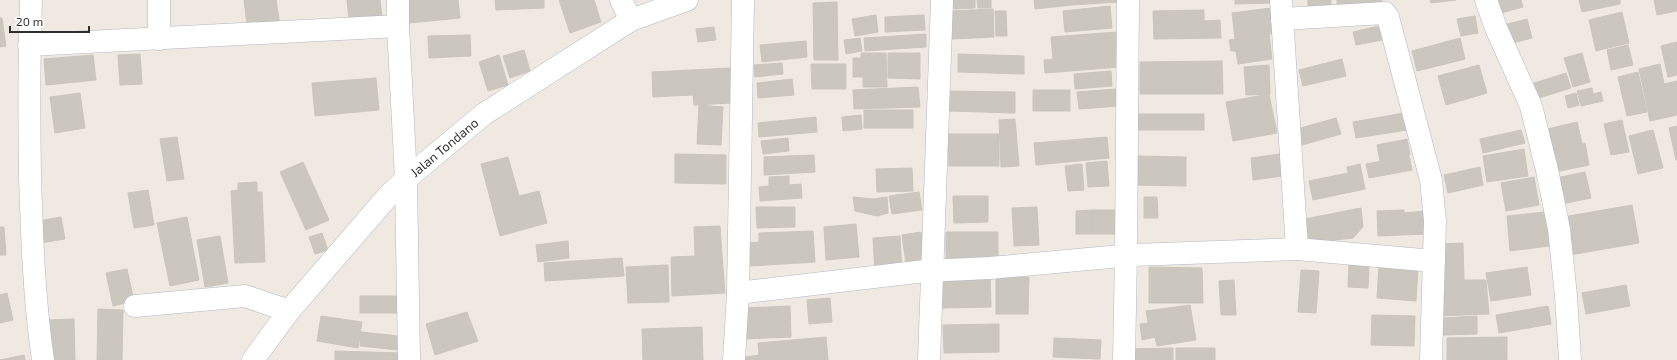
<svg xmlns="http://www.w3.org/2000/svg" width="1677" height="360" font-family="'Exo 2',sans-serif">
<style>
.building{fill:#cbc7bf;stroke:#cbc5ba}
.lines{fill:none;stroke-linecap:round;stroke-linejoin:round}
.minor-casing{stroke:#b4b7c1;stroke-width:23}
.minor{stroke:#fff;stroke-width:22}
.labels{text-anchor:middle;stroke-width:3;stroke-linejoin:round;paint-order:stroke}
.street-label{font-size:13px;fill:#2e2e2e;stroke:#fff}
</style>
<rect width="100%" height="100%" fill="#efe9e1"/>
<!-- building -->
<path class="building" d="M244 0H276L280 26 247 25Z
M347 0H380L382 17 349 21Z
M407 0H458L460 18 409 23Z
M495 0H544V8L496 10Z
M559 0H594L601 22 570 33Z
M953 0H975V8L954 9Z
M977 0H991V8H978Z
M1034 0H1071L1072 5 1035 9Z
M1071 0H1119V2L1072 5Z
M1235 0H1272V3L1235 4Z
M1308 0H1331V13H1308Z
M1337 0H1382V5L1337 7Z
M1430 0H1456L1431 3Z
M1501 0H1521L1523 7 1494 15 1490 3Z
M1579 0H1620V4L1582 12Z
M1654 0H1677V11L1657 15Z
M837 2 838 60H814L813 3Z
M1110 6 1112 28 1065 32 1063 11Z
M1271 8 1275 33 1235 39 1232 13Z
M993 9 994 37 952 39 951 11Z
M1204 10V21L1220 20 1221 38 1154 39 1153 11Z
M995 11H1006L1007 36H996Z
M1622 12 1629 43 1596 51 1589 20Z
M876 15 878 32 855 36 852 19Z
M924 15 925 30 885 32V17Z
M1475 16 1478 33 1461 36 1457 19Z
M0 18H2L6 46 0 47Z
M1527 19 1532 38 1505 45 1500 26Z
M1379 26 1382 40 1356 45 1353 32Z
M714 27 716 40 698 42 696 29Z
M1117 32 1120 67 1045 73 1044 60 1053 59 1051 37Z
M926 34V47L865 51 864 38Z
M1269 34 1272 59 1238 64 1236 51H1231L1229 40Z
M470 35 471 56 429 58 428 36Z
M860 38 862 51 846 54 844 40Z
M1460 38 1465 59 1417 71 1412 51Z
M806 41 807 57 762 62 760 45Z
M1677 42V75L1668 77 1661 46Z
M1628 45 1633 65 1611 70 1607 50Z
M524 50 530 71 510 78 503 56Z
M861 53H886L887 87H863V77H853V58H861Z
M888 53H920V79L888 78Z
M1582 53 1590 82 1573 87 1564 58Z
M140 54 142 84 120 85 118 55Z
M958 54 1024 56V74L958 72Z
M93 55 96 80 46 85 44 59Z
M499 55 508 85 488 91 479 62Z
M1342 59 1346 76 1303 86 1299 70Z
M1222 61 1223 94H1140V62Z
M782 63 783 74 755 77 754 65Z
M811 64H846V89H812Z
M1660 64 1664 84 1677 81V115L1650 121 1639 69Z
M1269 65 1270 94 1246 95 1244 67Z
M1479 65 1487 93 1446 105 1438 76Z
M730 68 731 103 694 105 693 95 653 97 652 72Z
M1111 71 1112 86 1075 89 1074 74Z
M1638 72 1647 112 1627 116 1618 77Z
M1566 73 1571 88 1529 101 1525 86Z
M376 78 379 110 315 116 312 83Z
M792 79 794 95 758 98 757 83Z
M918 87 920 107 854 109 853 90Z
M1592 88 1593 94 1601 92 1603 101 1581 106 1577 91Z
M1116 89 1118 106 1079 109 1077 92Z
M1033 90H1070V111H1033Z
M947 91 1015 92V113L948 111Z
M80 93 85 128 55 133 50 97Z
M1576 93 1579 105 1568 108 1565 96Z
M1269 94 1277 133 1233 141 1226 102Z
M699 105 723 107 721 145 697 144Z
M864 110H913V128H864Z
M1404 113 1407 130 1356 138 1353 122Z
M1138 114H1204V130H1138Z
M861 115 862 129 843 131 842 117Z
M816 117 817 132 759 137 758 123Z
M1336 118 1341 134 1302 145 1297 129Z
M1015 119 1019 166 1001 167 999 120Z
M1622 120 1629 152 1611 155 1604 124Z
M1577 122 1582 143 1543 151 1539 131Z
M1677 126V160H1676L1669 128Z
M1521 130 1525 143 1483 153 1480 139Z
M1653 130 1663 168 1638 174 1629 136Z
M948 134H999V166H949Z
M177 137 184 179 167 181 160 139Z
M1107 137 1109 158 1036 165 1034 143Z
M788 138 789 151 763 154 761 141Z
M1407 139 1410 155 1380 161 1377 145Z
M1585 143 1589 165 1555 172 1551 150Z
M1524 149 1528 176 1487 182 1483 156Z
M675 154 726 155V184L675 183Z
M1280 154 1283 176 1253 180 1251 158Z
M814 155 815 172 764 175V157Z
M1135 156 1186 157V186L1135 185Z
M1409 156 1412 170 1369 178 1366 164Z
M508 157 519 196 539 191 547 223 500 236 481 164Z
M1107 161 1109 186 1088 187 1086 163Z
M303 162 329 220 306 230 280 172Z
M1082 164 1084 190 1068 191 1065 166Z
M1360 164 1365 189 1313 200 1309 181 1348 173 1347 167Z
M1480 167 1483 185 1448 193 1444 175Z
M912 168 913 191 877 192 876 169Z
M1585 172 1591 198 1557 205 1551 179Z
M789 176V185L801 184 802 198 760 201 759 187 769 186V177Z
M1534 177 1539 205 1506 211 1501 183Z
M257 182V192H262L265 262 235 263 231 191 238 190V183Z
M148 190 154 225 134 228 128 193Z
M919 192 922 210 892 214 889 196Z
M953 196H988V222L954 223Z
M853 197 873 199 887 197 888 213 877 216 855 211Z
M1144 197H1157L1158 218H1144Z
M1632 205 1639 243 1570 255 1563 217Z
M756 207H795V227L757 228Z
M1037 207 1039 245 1014 246 1012 208Z
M1361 208 1363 227 1353 238 1310 243 1305 219Z
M1092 210H1120V234H1092Z
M1092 210V234H1076V211Z
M1404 210V213L1426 211 1427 234 1378 236 1377 211Z
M1545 212 1549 246 1510 251 1507 216Z
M61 217 65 239 41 243 38 221Z
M187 217 199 280 170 286 157 223Z
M856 224 859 257 826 260 824 227Z
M720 226 722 255 695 256 694 227Z
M0 227H4L6 255H0Z
M813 231 815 262 750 266 749 243 759 242V233Z
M921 232 925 267 907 270 902 235Z
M946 232H998V263H946Z
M322 233 328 250 315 254 309 237Z
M220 236 228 283 205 287 197 240Z
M900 236 902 271 875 273 873 238Z
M568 241 569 258 538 262 536 245Z
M1463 243 1464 280H1486L1489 314 1437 316 1440 244Z
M722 255 725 293 672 296 671 257Z
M622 258 624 276 545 281 544 263Z
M1349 263 1369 264 1368 288 1348 287Z
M668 265 669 302 628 303 626 267Z
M1379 265 1418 268 1416 301 1377 298Z
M1149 267 1202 268 1203 303H1149Z
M1527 267 1531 295 1491 301 1486 273Z
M127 269 134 301 113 306 106 273Z
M1301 270 1319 271 1316 313 1298 312Z
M990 274 991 307 942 308 941 275Z
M996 277H1029L1028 314H996Z
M1234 280 1236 315H1221L1219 281Z
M1626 285 1630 306 1586 314 1582 293Z
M7 293 13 320 0 323V295Z
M360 296H402V313H360Z
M830 298 832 322 809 324 807 300Z
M1190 305 1196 340 1157 346 1155 337 1142 340 1140 324 1148 323 1146 311Z
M790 306 791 337 743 339 741 308Z
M1548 306 1551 324 1499 333 1496 315Z
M98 309 123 310 122 360H97Z
M467 312 478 341 435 355 426 324Z
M1372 315 1415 316 1414 346 1371 345Z
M321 316 362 322 358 348 317 341Z
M1477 316V334L1443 335V318Z
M74 319 75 360H50L49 320Z
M999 324V352L944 353 943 325Z
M702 327 703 360H643L642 329Z
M361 332 399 336 398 350 360 346Z
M826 337 828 360H746L745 357 759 355 758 343Z
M1507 337V360H1447V338Z
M1054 338 1101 340 1100 359 1053 357Z
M1173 348V360H1130V349Z
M1176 348H1215V360H1176Z
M335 351 400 353V360H335Z
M24 355 25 360H0Z"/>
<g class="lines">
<defs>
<g id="minor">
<path d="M31 0C29 59 29 117 30 176 32 238 34 299 43 360"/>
<path d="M159 0V39"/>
<path d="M398 0V26L406 179 409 360"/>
<path d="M621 0 631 20"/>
<path d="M1281 0 1297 249"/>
<path d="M1486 0 1496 28 1531 106 1547 170 1559 229 1566 296 1570 360"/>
<path d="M1282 19 1385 13 1388 17 1431 180 1435 221 1431 360"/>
<path d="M29 45 398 26"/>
<path d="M738 293 925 271 990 268 1132 255 1297 249 1434 261"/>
<path d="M135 306 245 296 289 311"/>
<path id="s1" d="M253 360 289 311 389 195 406 179 484 114 631 20 687 0"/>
<path d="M734 360 738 293 743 0"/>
<path d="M929 360 942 0"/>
<path d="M1124 360 1126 255 1128 0"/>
</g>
</defs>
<!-- minor casing -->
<use href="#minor" class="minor-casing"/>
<!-- minor -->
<use href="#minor" class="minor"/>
</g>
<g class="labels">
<!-- street labels -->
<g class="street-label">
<text dy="5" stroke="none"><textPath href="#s1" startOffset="287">Jalan Tondano</textPath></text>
</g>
</g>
<!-- scale -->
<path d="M10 26v6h79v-6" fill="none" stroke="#2e2e2e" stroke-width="2"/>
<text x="16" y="26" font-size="12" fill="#2e2e2e" stroke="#ffffff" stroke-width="3" paint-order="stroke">20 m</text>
</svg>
